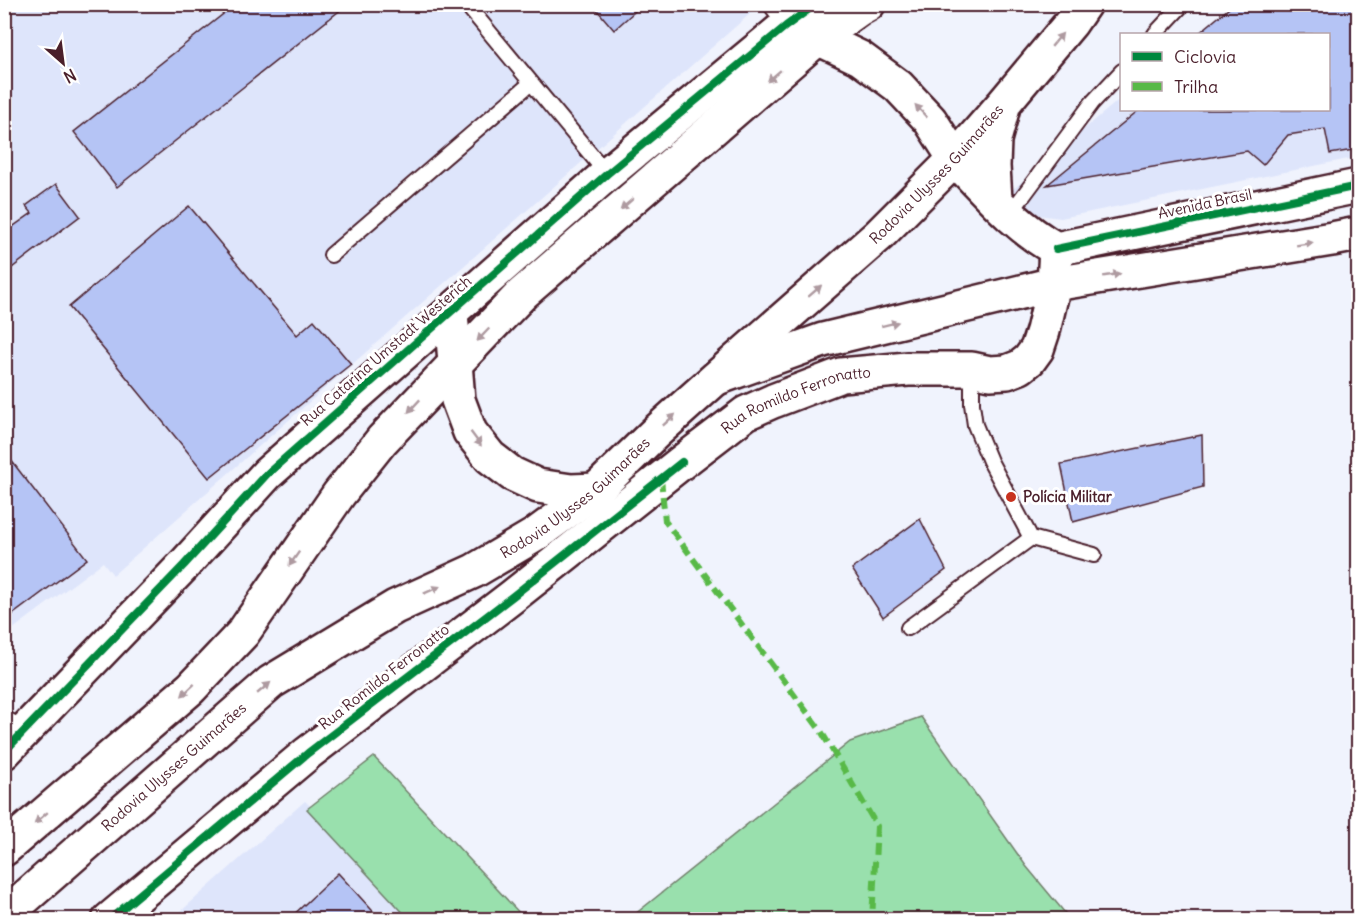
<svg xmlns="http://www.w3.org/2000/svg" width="1363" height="924" font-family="Delius,sans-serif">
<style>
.built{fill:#dee5fb}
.green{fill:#99e0ad;stroke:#72806c;stroke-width:1.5}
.building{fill:#b5c4f5;stroke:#4a1f2b;stroke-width:1.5}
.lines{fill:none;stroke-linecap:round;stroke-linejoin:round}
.service-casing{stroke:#4a1f2b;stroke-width:18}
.tertiary-casing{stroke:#4a1f2b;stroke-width:38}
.secondary-casing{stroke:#4a1f2b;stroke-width:38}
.trunk-casing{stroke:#4a1f2b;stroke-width:38}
.service{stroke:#fff;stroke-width:14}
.tertiary{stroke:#fff;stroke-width:33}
.secondary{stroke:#fff;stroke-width:33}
.trunk{stroke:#fff;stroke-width:33}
.quiet{stroke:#58b947;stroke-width:6;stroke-dasharray:12 6;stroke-linecap:butt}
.cycleway-casing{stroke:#fff;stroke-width:11}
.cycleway{stroke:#00873e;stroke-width:8}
.oneway{fill:#ae9aa0}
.poi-dot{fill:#c8321e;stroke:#fff;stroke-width:2}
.labels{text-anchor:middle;stroke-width:6;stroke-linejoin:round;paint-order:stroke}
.street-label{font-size:15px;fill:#4a1f2b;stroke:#fff}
.poi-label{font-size:15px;font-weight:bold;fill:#4a1f2b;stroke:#fff;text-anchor:start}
</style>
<rect width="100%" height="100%" fill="#f0f3fd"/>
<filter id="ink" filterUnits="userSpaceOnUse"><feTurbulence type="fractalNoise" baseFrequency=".0167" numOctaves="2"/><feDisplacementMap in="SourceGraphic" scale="12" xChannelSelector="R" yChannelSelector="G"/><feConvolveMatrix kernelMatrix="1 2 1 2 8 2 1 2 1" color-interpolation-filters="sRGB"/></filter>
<g filter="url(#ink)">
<!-- built -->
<path class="built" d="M5 5H760L113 575 103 562 5 635Z
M1232 5H1358V157L1061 218 1038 215 1022 209 1011 191 1121 98 1122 110H1328V34H1196Z
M305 801 424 919 171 920Z"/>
<!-- green -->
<path class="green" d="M921 717 1026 866 1070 919H629L850 742Z
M374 757 525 919H409L307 809Z"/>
<!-- building -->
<path class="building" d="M236 4H348L117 187 74 132Z
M592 4H643L614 30Z
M1234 4H1359V149L1330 154 1325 129 1288 135 1263 165 1247 151 1047 185 1139 110H1329V34H1198Z
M56 184 80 216 4 274V233L32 213 26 206Z
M189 206 297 335 314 320 351 364 209 478 69 307Z
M1202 435 1203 487 1073 522 1061 464Z
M4 451 87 559 4 621Z
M920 519 946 570 883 617 852 569Z
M338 873 381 920H288Z"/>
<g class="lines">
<defs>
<path id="service" d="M466 4 607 174
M770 4 786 26
M1155 34 1183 4
M1009 215 1092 103 1122 71
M331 255 531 83
M972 370V404L975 425 990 461 1031 538 1094 555
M908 628 1031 538
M4 718 26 729"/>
<g id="tertiary">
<path d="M4 752 184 565 267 474 607 174 786 26 816 4"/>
<path id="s1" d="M109 920 308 753 513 596 682 462 746 413 773 401 841 375 908 369H972L990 373 1007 372 1020 367 1029 360 1037 349 1043 331 1054 284 1056 249"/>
</g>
<path id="secondary" d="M955 159C988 193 1015 226 1056 249L1358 186
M717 378 823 340 1054 284 1332 239 1358 234"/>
<g id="trunk">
<path d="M786 26 818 38 860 58 898 86 930 120 955 159"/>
<path d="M995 200 993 166 994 140 1003 107"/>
<path d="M451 313 458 400 470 432 490 457 512 474 538 486 571 491 596 490"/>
<path d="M4 849 191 688 243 633 339 494 382 440 522 294 818 38 859 9 868 4"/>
<path id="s2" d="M4 916 271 682 395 607 474 571 535 535 596 490 656 432 715 379 879 235 955 159 1004 103 1071 23 1084 4"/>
</g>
</defs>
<!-- service casing -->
<use href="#service" class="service-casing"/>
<!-- tertiary casing -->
<use href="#tertiary" class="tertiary-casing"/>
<!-- secondary casing -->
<use href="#secondary" class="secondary-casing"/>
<!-- trunk casing -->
<use href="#trunk" class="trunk-casing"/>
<!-- service -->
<use href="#service" class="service"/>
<!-- tertiary -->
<use href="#tertiary" class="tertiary"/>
<!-- secondary -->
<use href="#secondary" class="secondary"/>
<!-- trunk -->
<use href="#trunk" class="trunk"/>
<!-- quiet -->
<path class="quiet" d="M661 478 665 521 821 731 877 826 872 920"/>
<defs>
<path id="cycleway" d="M1056 249 1358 186
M4 752 184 565 267 474 607 174 786 26 816 4
M109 920 308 753 513 596 682 462"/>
</defs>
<!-- cycleway casing -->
<use href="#cycleway" class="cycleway-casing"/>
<!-- cycleway -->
<use href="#cycleway" class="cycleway"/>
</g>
<!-- one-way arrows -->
<defs><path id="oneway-solid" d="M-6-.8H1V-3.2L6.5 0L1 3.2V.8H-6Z" transform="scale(1.5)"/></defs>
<g class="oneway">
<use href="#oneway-solid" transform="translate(1057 40) rotate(-50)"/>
<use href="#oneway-solid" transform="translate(774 76) rotate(139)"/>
<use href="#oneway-solid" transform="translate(921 111) rotate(-133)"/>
<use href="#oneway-solid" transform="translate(627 204) rotate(139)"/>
<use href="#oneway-solid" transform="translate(1305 244) rotate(-9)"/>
<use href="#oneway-solid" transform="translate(1112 275) rotate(-9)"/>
<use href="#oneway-solid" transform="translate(815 291) rotate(-41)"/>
<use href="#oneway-solid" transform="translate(890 324) rotate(-14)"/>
<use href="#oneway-solid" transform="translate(483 335) rotate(134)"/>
<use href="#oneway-solid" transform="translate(414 406) rotate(133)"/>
<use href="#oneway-solid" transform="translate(669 420) rotate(-42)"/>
<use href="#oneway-solid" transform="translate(476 439) rotate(53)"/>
<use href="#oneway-solid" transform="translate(294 559) rotate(125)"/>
<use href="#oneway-solid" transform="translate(432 590) rotate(-24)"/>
<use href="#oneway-solid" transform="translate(264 688) rotate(-40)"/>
<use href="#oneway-solid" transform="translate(188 690) rotate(137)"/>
<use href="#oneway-solid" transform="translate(41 818) rotate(139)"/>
</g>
</g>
<!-- markers -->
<circle class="poi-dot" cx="1011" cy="497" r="6"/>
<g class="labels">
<!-- street labels -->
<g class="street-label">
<text dy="5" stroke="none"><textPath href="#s2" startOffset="1198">Rodovia Ulysses Guimarães</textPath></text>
<text transform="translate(1205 204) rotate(-12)" y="5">Avenida Brasil</text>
<text transform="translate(386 351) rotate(-41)" y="5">Rua Catarina Umstadt Westerich</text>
<text dy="5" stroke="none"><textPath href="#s1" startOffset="866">Rua Romildo Ferronatto</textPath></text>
<text dy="5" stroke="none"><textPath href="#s2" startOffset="712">Rodovia Ulysses Guimarães</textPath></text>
<text transform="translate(384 677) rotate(-38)" y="5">Rua Romildo Ferronatto</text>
<text dy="5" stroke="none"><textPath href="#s2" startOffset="226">Rodovia Ulysses Guimarães</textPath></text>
</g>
<!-- poi labels -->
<g class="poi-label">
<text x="1023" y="502">Polícia Militar</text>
</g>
</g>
<!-- margin -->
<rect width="1363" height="924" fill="none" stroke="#fff" stroke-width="24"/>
<rect x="12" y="12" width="1339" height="900" fill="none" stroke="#4a1f2b" stroke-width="2" filter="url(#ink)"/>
<!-- legend -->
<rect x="1120" y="33" width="210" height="78" fill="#ffffff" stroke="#b7a5aa" stroke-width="1.5"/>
<rect x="1132" y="52" width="30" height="9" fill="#00873e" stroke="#b7a5aa" stroke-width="1.5"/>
<text x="1174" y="63" font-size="18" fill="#4a1f2b">Ciclovia</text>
<rect x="1132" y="82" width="30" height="9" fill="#58b947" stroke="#b7a5aa" stroke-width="1.5"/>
<text x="1174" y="93" font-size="18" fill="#4a1f2b">Trilha</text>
<!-- north arrow -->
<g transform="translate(63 63) rotate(152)" stroke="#ffffff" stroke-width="4.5" paint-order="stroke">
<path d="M0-4.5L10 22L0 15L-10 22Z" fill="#4a1f2b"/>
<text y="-9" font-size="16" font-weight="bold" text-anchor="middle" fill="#4a1f2b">N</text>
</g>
</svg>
